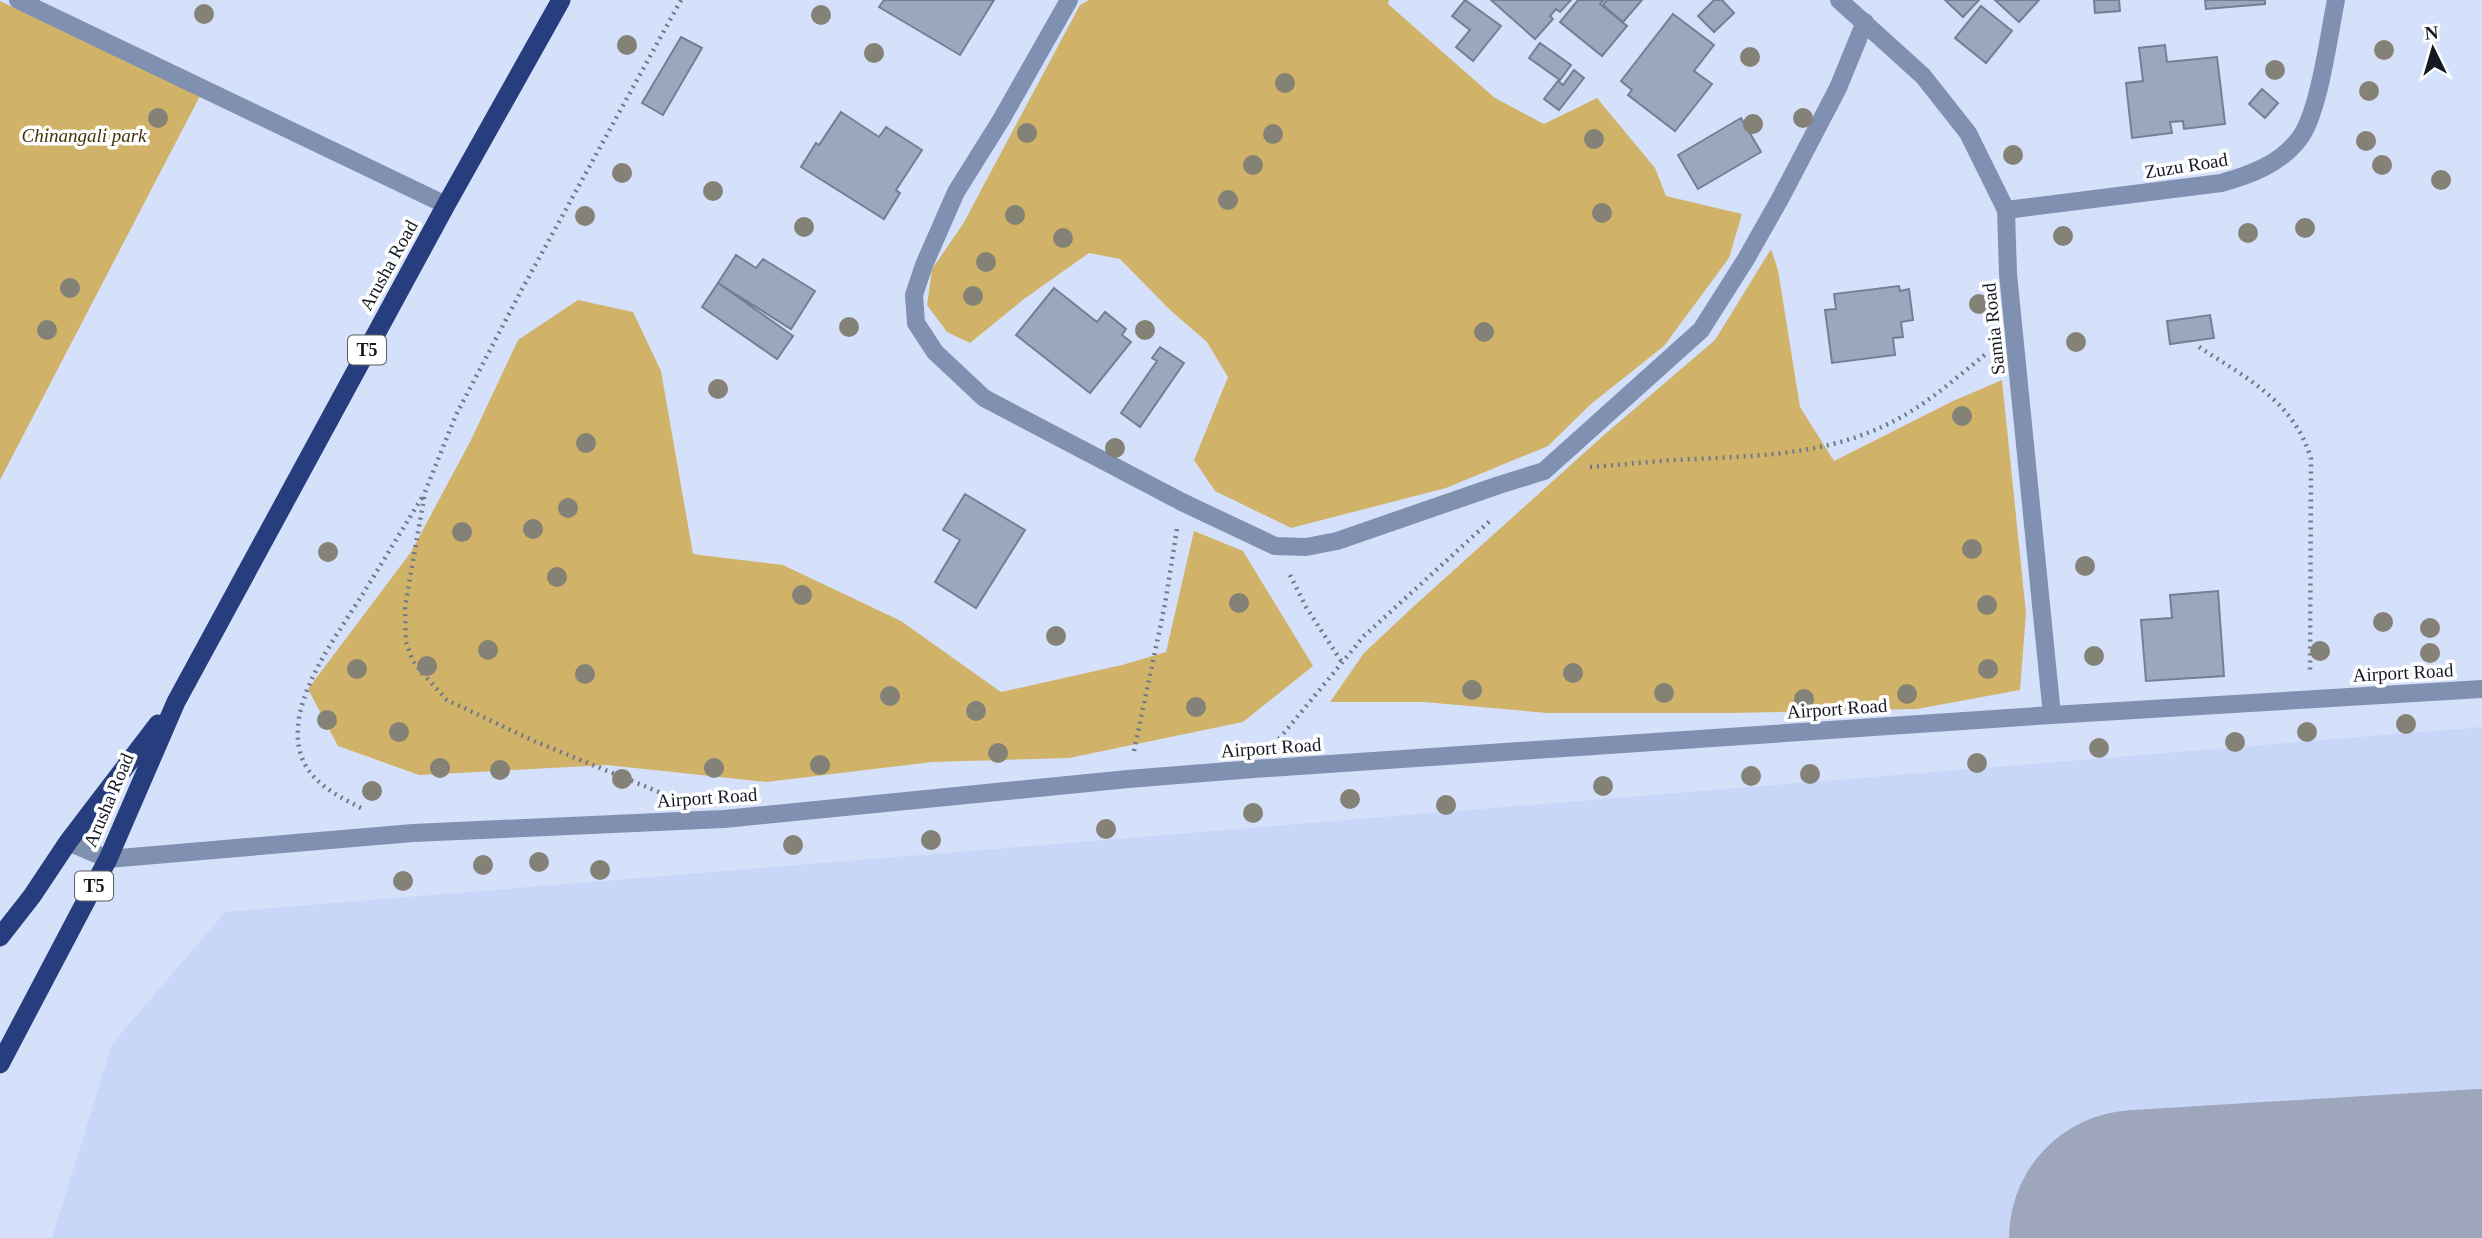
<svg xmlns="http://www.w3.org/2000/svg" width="2482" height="1238" font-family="'Times New Roman',serif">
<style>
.built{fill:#c8d6f7}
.green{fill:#d0b369}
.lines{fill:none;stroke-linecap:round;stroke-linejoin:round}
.runway{stroke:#9da6bb;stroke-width:256}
.building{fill:#9ca7bf;stroke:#747f96;stroke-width:2}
.path{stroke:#717989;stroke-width:4.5;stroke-dasharray:2 5;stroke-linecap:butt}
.service{stroke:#8090b1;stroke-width:18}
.minor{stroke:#8090b1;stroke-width:18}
.trunk{stroke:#273e7e;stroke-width:19}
.tree{fill:#848276}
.labels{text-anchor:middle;stroke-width:7;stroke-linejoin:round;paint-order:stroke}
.shield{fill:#fff;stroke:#5b5e64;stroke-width:2}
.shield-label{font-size:18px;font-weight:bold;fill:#151922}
.park-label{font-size:19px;font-style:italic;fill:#42340a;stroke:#fff}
.street-label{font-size:19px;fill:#151922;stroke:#fff}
</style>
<rect width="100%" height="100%" fill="#d5e1fa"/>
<!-- built -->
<path class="built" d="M2482 727V1238H52L112 1044 225 912Z"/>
<!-- green -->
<path class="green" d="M1089 0H1389L1388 4 1495 98 1544 124 1597 98 1655 168 1666 196 1742 214 1729 258 1664 346 1591 404 1548 446 1446 488 1291 528 1215 491 1194 460 1228 377 1207 342 1170 310 1120 259 1089 253 1024 299 970 343 947 332 927 305 932 269 963 224 1080 5Z
M0 1 200 96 0 480Z
M1771 249 1778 270 1800 407 1834 461 1953 401 2002 380 2026 613 2020 690 1917 709 1730 713H1547L1424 702H1330L1364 653 1414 606 1604 435 1715 340Z
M578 300 633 312 661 371 693 554 783 565 901 621 1001 692 1122 665 1166 652 1194 531 1243 551 1313 666 1243 722 1069 758 932 762 766 782 607 765 419 775 338 746 308 689 411 552 471 440 518 340Z"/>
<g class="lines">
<!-- runway -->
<path class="runway" d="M2137 1238 2482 1217"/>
</g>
<!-- building -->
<path class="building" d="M884 0H994L960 55 879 7Z
M1465 0 1501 26 1473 61 1456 47 1470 30 1452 16Z
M1491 0H1571L1560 12 1556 9 1550 16 1553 19 1535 39Z
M1578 0H1604L1600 4 1627 26 1602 56 1560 22Z
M1607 0H1642L1623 22 1603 5Z
M1714 0H1722L1734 13 1714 32 1698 16Z
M1945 0H1979L1963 17Z
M1995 0H2039L2019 22Z
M2094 0H2119L2120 11 2095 13Z
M2205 0H2265V4L2206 9Z
M1981 6 2012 31 1986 63 1955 38Z
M1673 14 1714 45 1694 71 1712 84 1675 131 1628 95 1632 90 1621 81Z
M681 37 702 48 663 115 642 103Z
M1540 43 1571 65 1560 80 1529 58Z
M2165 45 2167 62 2217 57 2225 124 2184 129 2183 121 2170 122 2172 133 2132 138 2126 83 2143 81 2139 48Z
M1574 70 1584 78 1559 110 1544 99 1558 81 1563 85Z
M2262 89 2278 103 2265 118 2249 104Z
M841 112 879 137 886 127 922 150 896 190 900 193 884 219 801 167 816 143 819 145Z
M1741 118 1761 152 1698 189 1678 155Z
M736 255 756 268 763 259 815 291 791 329 718 283Z
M718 283 793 336 777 359 702 307Z
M1899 286 1900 291 1909 289 1913 320 1901 322 1903 337 1893 338 1895 355 1832 363 1825 310 1836 309 1834 294Z
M1054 288 1097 322 1105 312 1126 329 1122 335 1131 342 1090 393 1016 335Z
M2210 315 2214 338 2170 344 2167 321Z
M1160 347 1184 363 1140 427 1121 413 1157 361 1152 358Z
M965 494 1025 530 976 608 935 582 960 540 943 530Z
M2218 591 2224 676 2146 681 2141 620 2172 618 2170 595Z"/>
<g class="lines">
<!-- path -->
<path class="path" d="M2199 347C2245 377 2295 402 2311 459L2310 674
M1590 467C1618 465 1646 462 1675 460 1747 456 1821 457 1888 424 1924 407 1956 378 1987 353
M1290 575 1306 607 1343 664
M1279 739 1364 636 1492 519
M1134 751 1165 604 1177 529
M659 792 534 741 447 700 423 674 413 661 406 642 405 607 425 492 456 415 521 291 681 0
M361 808C334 794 305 780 299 747 289 696 339 633 364 592 384 560 403 528 423 496"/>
<!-- service -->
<path class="service" d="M18 0 446 205"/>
<!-- minor -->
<path class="minor" d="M1069 0 1001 120 956 192 924 265 914 295 916 323 935 352 984 398 1182 502 1275 546 1306 547 1337 541 1499 485 1544 471 1701 330 1746 259 1780 199 1838 88 1865 22
M1839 0 1923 76 1968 133 2006 210 2008 274 2052 715
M2006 210 2221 183C2250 175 2280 164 2299 139 2319 114 2329 34 2336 0
M68 842 108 859 413 833 724 819 1128 779 1254 769 2052 715 2482 689"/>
<!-- trunk -->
<path class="trunk" d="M0 937 32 896 68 842 158 724
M0 1064 108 859 176 702 446 205 561 0"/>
</g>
<!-- trees -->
<g class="tree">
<circle cx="204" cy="14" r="10"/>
<circle cx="821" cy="15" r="10"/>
<circle cx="627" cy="45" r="10"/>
<circle cx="2384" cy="50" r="10"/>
<circle cx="874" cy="53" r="10"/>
<circle cx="1750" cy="57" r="10"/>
<circle cx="2275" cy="70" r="10"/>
<circle cx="1285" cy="83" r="10"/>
<circle cx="2369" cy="91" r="10"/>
<circle cx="158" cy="118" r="10"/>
<circle cx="1803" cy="118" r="10"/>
<circle cx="1753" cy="124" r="10"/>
<circle cx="1027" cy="133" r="10"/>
<circle cx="1273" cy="134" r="10"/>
<circle cx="1594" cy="139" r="10"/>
<circle cx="2366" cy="141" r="10"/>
<circle cx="2013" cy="155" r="10"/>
<circle cx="1253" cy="165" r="10"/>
<circle cx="2382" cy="165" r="10"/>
<circle cx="622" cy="173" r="10"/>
<circle cx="2441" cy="180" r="10"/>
<circle cx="713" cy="191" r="10"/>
<circle cx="1228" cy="200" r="10"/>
<circle cx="1602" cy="213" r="10"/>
<circle cx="1015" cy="215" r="10"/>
<circle cx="585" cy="216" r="10"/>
<circle cx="804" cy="227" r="10"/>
<circle cx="2305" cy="228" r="10"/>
<circle cx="2248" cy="233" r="10"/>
<circle cx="2063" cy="236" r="10"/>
<circle cx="1063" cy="238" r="10"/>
<circle cx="986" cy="262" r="10"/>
<circle cx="70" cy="288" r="10"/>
<circle cx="973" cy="296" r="10"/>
<circle cx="1979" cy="304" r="10"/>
<circle cx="849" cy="327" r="10"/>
<circle cx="47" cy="330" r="10"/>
<circle cx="1145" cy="330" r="10"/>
<circle cx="1484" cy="332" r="10"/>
<circle cx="2076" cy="342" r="10"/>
<circle cx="718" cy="389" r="10"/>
<circle cx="1962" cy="416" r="10"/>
<circle cx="586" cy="443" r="10"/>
<circle cx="1115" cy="448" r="10"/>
<circle cx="568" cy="508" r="10"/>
<circle cx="533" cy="529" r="10"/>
<circle cx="462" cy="532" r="10"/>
<circle cx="1972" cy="549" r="10"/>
<circle cx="328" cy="552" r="10"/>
<circle cx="2085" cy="566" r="10"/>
<circle cx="557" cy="577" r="10"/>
<circle cx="802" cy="595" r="10"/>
<circle cx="1239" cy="603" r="10"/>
<circle cx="1987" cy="605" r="10"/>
<circle cx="2383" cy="622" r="10"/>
<circle cx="2430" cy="628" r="10"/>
<circle cx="1056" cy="636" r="10"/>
<circle cx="488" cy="650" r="10"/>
<circle cx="2320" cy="651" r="10"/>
<circle cx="2430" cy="653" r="10"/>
<circle cx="2094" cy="656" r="10"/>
<circle cx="427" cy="666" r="10"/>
<circle cx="357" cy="669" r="10"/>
<circle cx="1988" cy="669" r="10"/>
<circle cx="1573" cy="673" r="10"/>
<circle cx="585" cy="674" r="10"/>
<circle cx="1472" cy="690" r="10"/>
<circle cx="1664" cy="693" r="10"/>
<circle cx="1907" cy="694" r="10"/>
<circle cx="890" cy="696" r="10"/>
<circle cx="1804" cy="699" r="10"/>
<circle cx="1196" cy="707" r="10"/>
<circle cx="976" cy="711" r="10"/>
<circle cx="327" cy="720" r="10"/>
<circle cx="2406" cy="724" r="10"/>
<circle cx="399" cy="732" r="10"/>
<circle cx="2307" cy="732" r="10"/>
<circle cx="2235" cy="742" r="10"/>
<circle cx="2099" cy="748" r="10"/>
<circle cx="998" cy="753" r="10"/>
<circle cx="1977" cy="763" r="10"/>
<circle cx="820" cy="765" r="10"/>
<circle cx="440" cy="768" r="10"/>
<circle cx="714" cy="768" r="10"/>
<circle cx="500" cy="770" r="10"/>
<circle cx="1810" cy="774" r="10"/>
<circle cx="1751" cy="776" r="10"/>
<circle cx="622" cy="779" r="10"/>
<circle cx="1603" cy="786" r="10"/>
<circle cx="372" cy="791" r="10"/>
<circle cx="1350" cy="799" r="10"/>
<circle cx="1446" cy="805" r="10"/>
<circle cx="1253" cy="813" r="10"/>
<circle cx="1106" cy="829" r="10"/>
<circle cx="931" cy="840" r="10"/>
<circle cx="793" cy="845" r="10"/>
<circle cx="539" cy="862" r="10"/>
<circle cx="483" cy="865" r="10"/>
<circle cx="600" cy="870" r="10"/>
<circle cx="403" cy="881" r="10"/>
</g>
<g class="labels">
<!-- shield labels -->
<g class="shield">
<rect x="348" y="335.5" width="38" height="29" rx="5"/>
<rect x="75" y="871.5" width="38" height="29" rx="5"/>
</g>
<g class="shield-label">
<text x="367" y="356">T5</text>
<text x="94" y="892">T5</text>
</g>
<!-- park labels -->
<g class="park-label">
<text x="84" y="142">Chinangali park</text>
</g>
<!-- street labels -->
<g class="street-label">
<text transform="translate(2186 165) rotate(-9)" y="7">Zuzu Road</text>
<text transform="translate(388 265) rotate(-61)" y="7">Arusha Road</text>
<text transform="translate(1993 329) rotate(-96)" y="7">Samia Road</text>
<text transform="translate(2403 672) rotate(-3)" y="7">Airport Road</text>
<text transform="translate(1837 708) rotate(-4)" y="7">Airport Road</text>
<text transform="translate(1271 747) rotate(-4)" y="7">Airport Road</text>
<text transform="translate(707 797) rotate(-4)" y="7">Airport Road</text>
<text transform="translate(108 800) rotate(-67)" y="7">Arusha Road</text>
</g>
</g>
<!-- north arrow -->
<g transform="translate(2433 49) rotate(355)" stroke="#ffffff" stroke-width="5" paint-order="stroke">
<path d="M0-5L12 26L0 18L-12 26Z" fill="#151922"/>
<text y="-10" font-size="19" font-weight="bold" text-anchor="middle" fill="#151922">N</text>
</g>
</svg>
